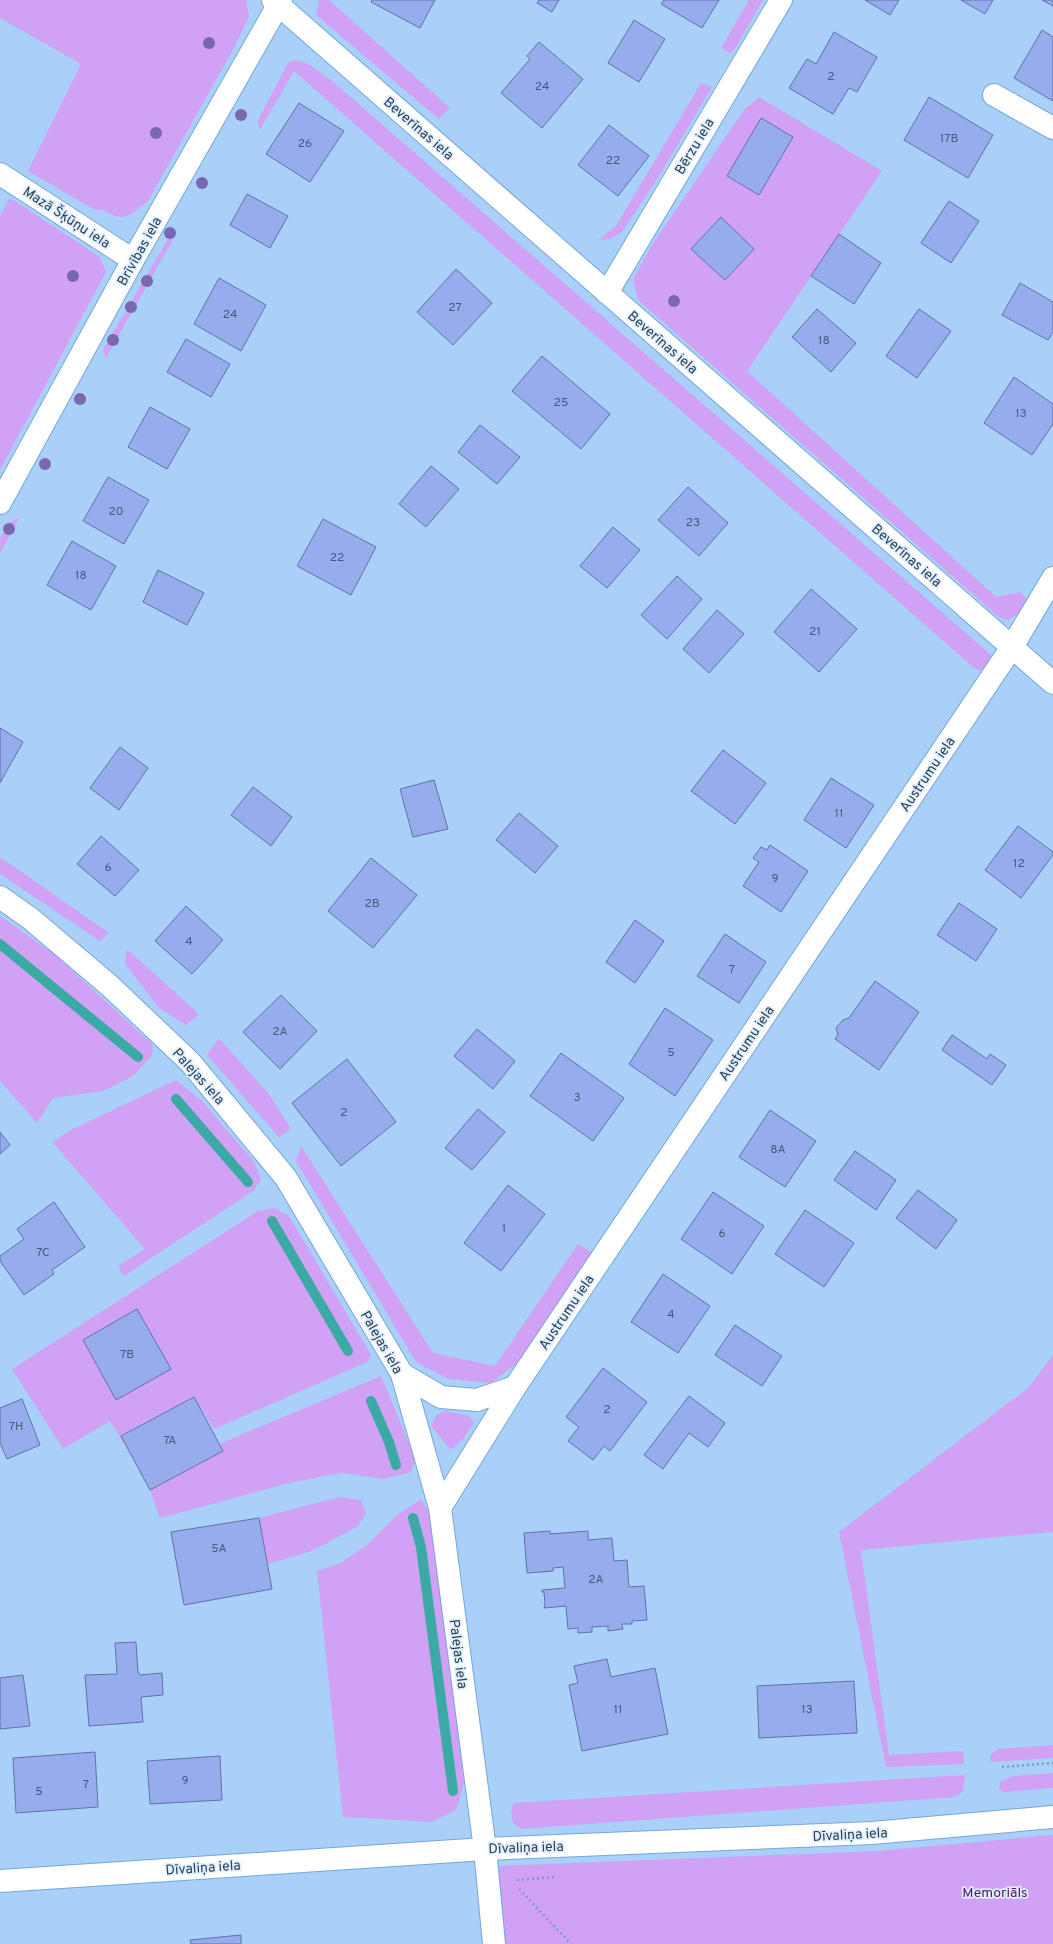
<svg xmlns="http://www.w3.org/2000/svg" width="1053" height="1944" font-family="Overpass,sans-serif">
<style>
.green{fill:#d0a1f5}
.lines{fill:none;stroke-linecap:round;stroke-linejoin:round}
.stream{stroke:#3caaa4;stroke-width:10}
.building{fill:#96aced;stroke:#6072a9}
.minor-casing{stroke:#76a6d7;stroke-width:24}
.tertiary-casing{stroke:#76a6d7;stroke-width:24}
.path{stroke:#7c9cbe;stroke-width:2.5;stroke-dasharray:2 3;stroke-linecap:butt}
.minor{stroke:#fff;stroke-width:22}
.tertiary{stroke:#fff;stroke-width:22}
.tree{fill:#7968b0}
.labels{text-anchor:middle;stroke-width:3.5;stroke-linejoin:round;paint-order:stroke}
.number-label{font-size:12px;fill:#465a7a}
.street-label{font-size:14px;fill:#2b3f54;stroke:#e0effe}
.park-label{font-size:14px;fill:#511274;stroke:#e0effe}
</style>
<rect width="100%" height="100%" fill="#a9d0f9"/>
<!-- green -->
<path class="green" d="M0 0H246L249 16 235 46 148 201C128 216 125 224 101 209L97 211 28 171 81 64 0 18Z
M319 0H329L450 108 439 119 316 15Z
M749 0H763L736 47 730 53 721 48Z
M296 60 308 64 331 80 991 655 988 665 980 671 973 667 294 71 260 130 257 122 288 63Z
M701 83 712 87 658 178 622 232 610 239 598 240 616 226Z
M759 97 882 171 747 371 996 597 1020 592 1028 600 1020 612 1009 620 999 617 638 300 633 279 652 245 744 110Z
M10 198 100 257 106 272 0 470V216Z
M175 236 106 358 103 350 168 239Z
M19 518 0 553V539L10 522Z
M0 857 109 933 100 941 0 874Z
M0 916 54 954 153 1045 152 1056 133 1076 103 1091 53 1098 37 1123 0 1081Z
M127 949 199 1014 186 1025 159 1008 125 964Z
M219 1038 269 1094 291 1129 279 1137 207 1055Z
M176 1080 203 1102 254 1162 261 1180 253 1191 124 1276 118 1266 145 1249 53 1143 67 1132Z
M301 1146 433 1353 495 1366 578 1244 591 1252 590 1260 516 1364 491 1383 448 1379 416 1362 296 1161Z
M275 1208 289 1216 371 1355 367 1362 214 1429 194 1397 121 1435 136 1463 110 1421 63 1449 12 1369 258 1211Z
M1053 1355V1532L861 1550 889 1755 963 1751 964 1764 886 1767 839 1532 1028 1388Z
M381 1376 416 1460 411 1472 384 1479 341 1473 293 1482 160 1518 150 1490 223 1451 219 1444Z
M446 1411 469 1416 474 1423 463 1439 451 1450 431 1426 436 1415Z
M340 1497 361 1500 366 1514 358 1526 312 1551 268 1564 259 1518Z
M421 1499 431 1516 464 1783 456 1810 432 1822 343 1817 317 1571 341 1563 368 1544 396 1516Z
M1053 1745V1758L990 1762 991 1754 998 1749Z
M1053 1773V1788L1003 1792 999 1789 1001 1781 1013 1776Z
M965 1775 963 1791 955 1797 521 1829 513 1823 511 1810 514 1803Z
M1053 1835V1944H505L497 1866 877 1851Z"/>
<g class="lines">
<!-- stream -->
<path class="stream" d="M0 944 138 1057
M176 1099 248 1182
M272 1221 348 1351
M371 1401 389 1442 396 1465
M413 1518 421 1547 453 1791"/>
</g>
<!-- building -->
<path class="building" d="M372 0H435L420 28 371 2Z
M539 0H559L552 12 537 3Z
M664 0H719L702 28 661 4Z
M865 0H899L890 15Z
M961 0H993L985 14Z
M1042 0H1053V6Z
M634 20 665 39 639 82 608 63Z
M1042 30 1053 37V101L1014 78Z
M834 32 877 57 857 92 849 88 833 114 789 88 807 59 816 64Z
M539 42 583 79 542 128 501 93 530 59 527 56Z
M929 97 993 135 968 178 904 140Z
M299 103 344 131 310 182 266 154Z
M761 118 793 137 759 195 727 176Z
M609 125 649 156 618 196 578 165Z
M247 194 288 216 270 248 230 225Z
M949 201 979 221 951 263 921 243Z
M721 217 754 249 725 280 691 249Z
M839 234 881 263 854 304 811 276Z
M456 269 492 303 453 345 417 312Z
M219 278 266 305 241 351 194 324Z
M1020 283 1053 302V332L1048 340 1002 315Z
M817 309 856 343 831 372 792 337Z
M919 309 951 331 917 378 886 356Z
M186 339 230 364 211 397 167 372Z
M542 356 610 414 581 449 512 391Z
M1014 377 1053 404V424L1032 455 984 423Z
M150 407 190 429 167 469 128 447Z
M480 425 520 457 497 484 458 452Z
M431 466 459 489 426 527 399 504Z
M108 477 149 500 124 544 83 521Z
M688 487 728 523 699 556 658 520Z
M323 519 376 547 351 595 297 566Z
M613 527 640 550 607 588 580 566Z
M72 541 116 566 91 610 47 585Z
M158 570 204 593 187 625 143 602Z
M677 576 702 599 667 639 641 615Z
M811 589 857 629 819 672 774 632Z
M717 610 744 634 709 673 683 649Z
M0 728 23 742 0 783Z
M120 747 148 768 119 810 90 788Z
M723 750 766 783 735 824 691 791Z
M831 778 874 805 846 848 804 820Z
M434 780 448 829 413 837 400 789Z
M253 787 292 817 271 846 231 815Z
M519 813 558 846 535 873 496 840Z
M1018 826 1053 852V855L1021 898 985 870Z
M101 836 139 870 115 896 77 864Z
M770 845 808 871 781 912 743 886 759 862 753 858 761 847 767 850Z
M371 858 417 895 373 948 328 911Z
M959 903 997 929 976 961 937 935Z
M186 906 223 940 192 974 155 941Z
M635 920 664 941 635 983 606 962Z
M725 934 766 962 739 1003 697 976Z
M875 981 919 1012 879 1070 835 1039 838 1035 836 1028 843 1020 849 1018Z
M281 995 317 1031 280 1069 243 1032Z
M665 1008 713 1040 675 1096 629 1064Z
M477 1029 515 1061 493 1089 454 1056Z
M952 1035 987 1059 990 1054 1006 1065 992 1085 942 1050Z
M561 1053 624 1098 593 1141 530 1096Z
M347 1059 396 1122 341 1166 292 1103Z
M478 1109 505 1132 472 1170 445 1148Z
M770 1110 816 1141 785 1187 739 1157Z
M0 1132 10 1145 0 1154Z
M855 1151 896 1180 876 1210 834 1180Z
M508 1185 545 1214 501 1271 464 1243Z
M918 1190 957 1220 936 1249 896 1218Z
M713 1192 764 1226 732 1274 681 1239Z
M54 1202 85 1247 52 1270 54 1274 24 1295 0 1261V1256L24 1239 17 1229Z
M805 1210 854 1243 824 1287 775 1254Z
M663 1274 710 1306 678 1353 631 1322Z
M137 1309 171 1369 116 1400 83 1340Z
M735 1325 782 1356 762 1386 715 1355Z
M603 1368 647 1402 610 1451 604 1446 593 1460 568 1441 579 1427 566 1417Z
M689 1396 725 1423 708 1447 689 1433 663 1469 644 1455Z
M194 1397 223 1451 150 1490 121 1436Z
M22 1399 40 1445 7 1459 0 1443V1408Z
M259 1518 272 1589 184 1605 171 1532Z
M550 1531V1534L588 1531V1540L612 1538 614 1561 627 1560 629 1587 644 1586 647 1620 632 1621V1624H622L623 1629 608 1631V1626L592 1627V1632L578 1633V1628L568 1629 566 1606 544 1608 545 1605 544 1592H542V1590L565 1588 563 1567 553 1568V1571L527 1573 524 1533Z
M136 1642 138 1672 140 1675 162 1673 163 1695 141 1697 143 1722 89 1726 85 1675 117 1674 115 1643Z
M607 1659 611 1677 655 1668 668 1734 582 1751 569 1685 578 1683 574 1666Z
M23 1675 30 1726 0 1729V1678Z
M854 1681 857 1733 759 1738 757 1686Z
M95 1752 98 1807 16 1813 13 1758Z
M220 1756 222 1800 150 1804 147 1761Z
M241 1935V1944H191L190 1940Z"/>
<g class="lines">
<defs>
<path id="minor" d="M273 0 1053 683
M994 95 1053 128
M0 174 133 260
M607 293 781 0
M0 897 31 919 110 986 190 1062 286 1178 402 1374 440 1508 485 1849 494 1944
M402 1374 441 1397 477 1400 515 1387
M440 1508 515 1387 1012 647 1053 578"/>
<path id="tertiary" d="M0 503 133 260 281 0
M0 1881 485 1849 872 1833 1053 1817"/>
</defs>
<!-- minor casing -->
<use href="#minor" class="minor-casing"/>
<!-- tertiary casing -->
<use href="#tertiary" class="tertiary-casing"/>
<!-- path -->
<path class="path" d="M1002 1767 1053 1763
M517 1880 556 1877
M519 1889 571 1944"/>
<!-- minor -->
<use href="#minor" class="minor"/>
<!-- tertiary -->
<use href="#tertiary" class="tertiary"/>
</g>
<!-- trees -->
<g class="tree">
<circle cx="209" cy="43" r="6"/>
<circle cx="241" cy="115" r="6"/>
<circle cx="156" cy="133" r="6"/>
<circle cx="202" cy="183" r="6"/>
<circle cx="170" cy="233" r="6"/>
<circle cx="73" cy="276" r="6"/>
<circle cx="147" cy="281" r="6"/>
<circle cx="674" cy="301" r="6"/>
<circle cx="131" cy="307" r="6"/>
<circle cx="113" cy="340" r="6"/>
<circle cx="80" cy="399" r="6"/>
<circle cx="45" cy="464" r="6"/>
<circle cx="9" cy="529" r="6"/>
</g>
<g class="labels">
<!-- number labels -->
<g class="number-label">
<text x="831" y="80">2</text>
<text x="542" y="90">24</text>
<text x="949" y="142">17B</text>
<text x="305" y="147">26</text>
<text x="613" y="164">22</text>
<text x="455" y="311">27</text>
<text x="230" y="318">24</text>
<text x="824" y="344">18</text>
<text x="561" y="406">25</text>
<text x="1021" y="417">13</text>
<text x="116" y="515">20</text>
<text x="693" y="526">23</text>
<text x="337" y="561">22</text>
<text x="81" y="579">18</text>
<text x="815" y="635">21</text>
<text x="839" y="817">11</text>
<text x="1019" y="867">12</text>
<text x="108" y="871">6</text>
<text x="775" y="882">9</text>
<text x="372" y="907">2B</text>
<text x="189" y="945">4</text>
<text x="732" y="973">7</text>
<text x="280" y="1035">2A</text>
<text x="671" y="1056">5</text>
<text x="577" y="1101">3</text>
<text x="344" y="1116">2</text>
<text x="778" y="1153">8A</text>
<text x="504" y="1232">1</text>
<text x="722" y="1237">6</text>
<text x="43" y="1256">7C</text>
<text x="671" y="1318">4</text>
<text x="127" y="1358">7B</text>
<text x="607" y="1413">2</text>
<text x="16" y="1430">7H</text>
<text x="170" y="1444">7A</text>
<text x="219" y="1552">5A</text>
<text x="596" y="1583">2A</text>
<text x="618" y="1713">11</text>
<text x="807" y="1713">13</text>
<text x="185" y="1784">9</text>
<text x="86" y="1788">7</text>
<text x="39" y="1795">5</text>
</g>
<!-- street labels -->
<g class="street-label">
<text transform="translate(419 128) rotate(41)" y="5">Beverīnas iela</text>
<text transform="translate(694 146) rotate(-59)" y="5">Bērzu iela</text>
<text transform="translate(67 217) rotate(33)" y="5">Mazā Šķūņu iela</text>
<text transform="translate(139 251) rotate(-61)" y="5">Brīvības iela</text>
<text transform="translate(663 342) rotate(41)" y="5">Beverīnas iela</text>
<text transform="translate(907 555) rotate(41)" y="5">Beverīnas iela</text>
<text transform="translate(927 774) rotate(-56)" y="5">Austrumu iela</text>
<text transform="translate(746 1043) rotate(-56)" y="5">Austrumu iela</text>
<text transform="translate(199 1076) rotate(48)" y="5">Palejas iela</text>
<text transform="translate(566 1312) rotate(-56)" y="5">Austrumu iela</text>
<text transform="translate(382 1342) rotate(60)" y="5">Palejas iela</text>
<text transform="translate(459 1654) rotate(83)" y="5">Palejas iela</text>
<text transform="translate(850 1834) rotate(-3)" y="5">Dīvaliņa iela</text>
<text transform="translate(526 1847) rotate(-2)" y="5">Dīvaliņa iela</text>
<text transform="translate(203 1867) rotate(-4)" y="5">Dīvaliņa iela</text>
</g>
<!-- park labels -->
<g class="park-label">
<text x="995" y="1897">Memoriāls</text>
</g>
</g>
</svg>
